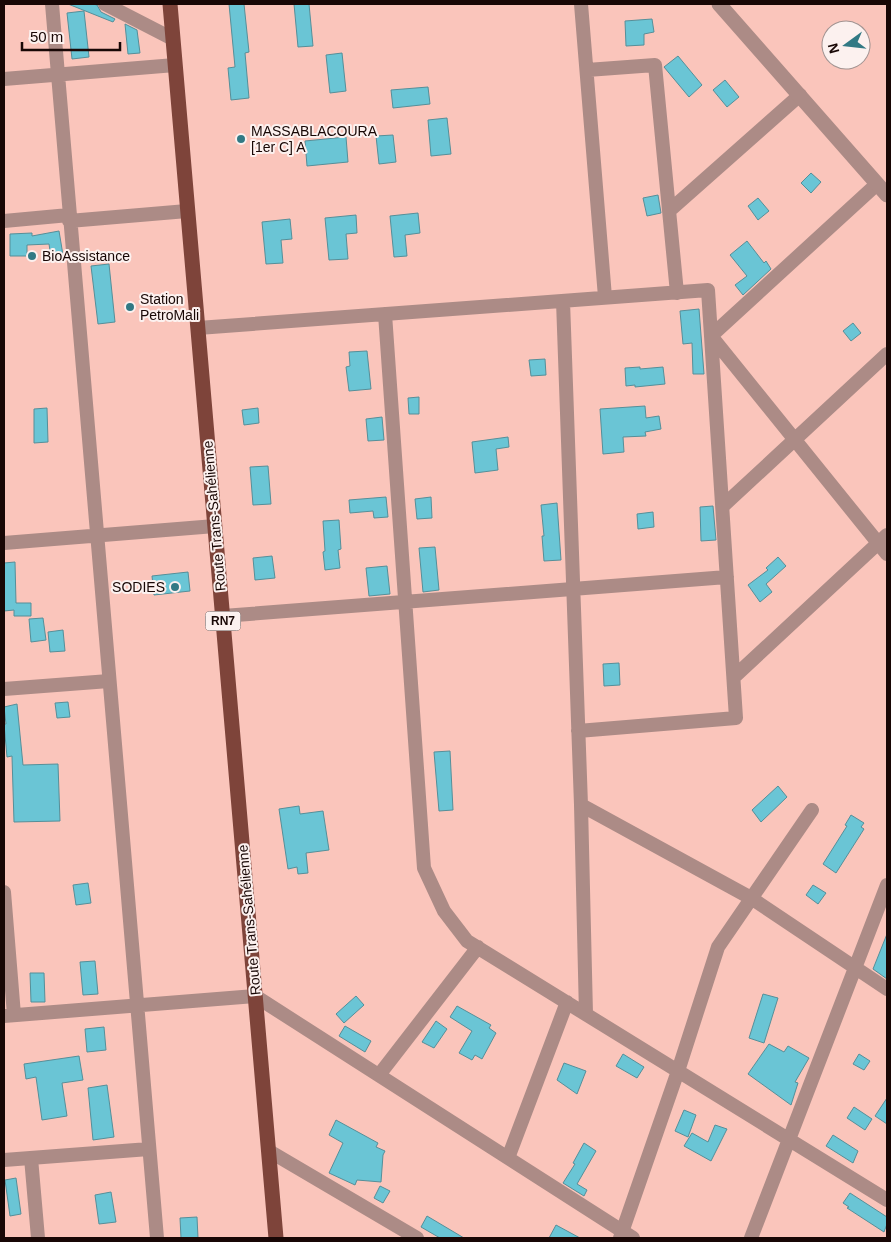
<svg xmlns="http://www.w3.org/2000/svg" width="891" height="1242" font-family="Arial,sans-serif">
<style>
.building{fill:#6ac5d5;stroke:#558f99}
.lines{fill:none;stroke-linecap:round;stroke-linejoin:round}
.minor{stroke:#ac8b86;stroke-width:14}
.tertiary{stroke:#ac8b86;stroke-width:15}
.trunk{stroke:#7e443a;stroke-width:15}
.poi-dot{fill:#327984;stroke:#fcf1ef;stroke-width:2}
.labels{text-anchor:middle;stroke-width:4;stroke-linejoin:round;paint-order:stroke}
.shield{fill:#fcf1ef;stroke:#5c4d4b;stroke-width:1}
.shield-label{font-size:12px;font-weight:bold;fill:#180705}
.poi-label{font-size:14px;fill:#180705;stroke:#fcf1ef;text-anchor:start}
.street-label{font-size:14px;fill:#180705;stroke:#fcf1ef}
</style>
<rect width="100%" height="100%" fill="#fac5bb"/>
<!-- building -->
<path class="building" d="M68 4H93L97 5 101 12 115 19 113 22Z
M229 4H244L249 52 245 53 249 98 231 100 228 68 235 67Z
M294 4H309L313 46 298 47Z
M84 11 89 57 72 59 67 13Z
M652 19 654 32 644 34V45L626 46 625 21Z
M125 24 137 30 140 53 128 54Z
M342 53 346 91 330 93 326 55Z
M678 56 702 85 689 97 664 67Z
M725 80 739 97 727 107 713 90Z
M428 87 430 104 393 108 391 90Z
M447 118 451 154 431 156 428 120Z
M393 135 396 162 379 164 376 136Z
M346 137 348 162 307 166 305 141Z
M811 173 821 182 811 193 801 183Z
M658 195 661 213 647 216 643 198Z
M758 198 769 211 758 220 748 206Z
M418 213 420 233 405 235 407 256 394 257 390 216Z
M356 215 357 233 346 234 348 259 329 260 325 218Z
M290 219 292 239 281 240 283 263 266 264 262 222Z
M59 231 63 255 51 257 49 244 27 245V256H10V234L32 233V236Z
M747 241 764 263 766 261 771 269 743 295 735 285 747 276 730 255Z
M109 264 115 322 98 324 91 266Z
M699 309 704 374H693L692 343 683 344 680 311Z
M853 323 861 333 851 341 843 331Z
M367 351 371 389 349 391 346 367 350 366 349 352Z
M545 359 546 375 531 376 529 360Z
M640 367V369L663 367 665 384 635 387V385L626 386 625 368Z
M419 397V414H409L408 398Z
M645 406 646 418 659 416 661 429 645 432 646 436 623 437 624 452 603 454 600 409Z
M47 408 48 442 34 443V409Z
M258 408 259 423 244 425 242 410Z
M382 417 384 440 368 441 366 419Z
M508 437 509 447 496 449 498 470 475 473 472 442Z
M268 466 271 504 253 505 250 467Z
M386 497 388 517 374 518 373 511 350 513 349 500Z
M431 497 432 518 417 519 415 499Z
M557 503 561 560 544 561 542 536H544L541 505Z
M713 506 716 540 701 541 700 507Z
M653 512 654 527 638 529 637 514Z
M339 520 341 549 338 550 340 568 325 570 323 552 325 551 323 521Z
M435 547 439 590 423 592 419 548Z
M272 556 275 578 255 580 253 558Z
M778 557 786 566 766 584 772 592 760 602 748 585 768 570 766 568Z
M15 562 16 603H31V616H14V610L4 611V563Z
M387 566 390 594 369 596 366 568Z
M188 572 190 591 154 595 152 576Z
M43 618 46 640 31 642 29 619Z
M63 630 65 651 50 652 48 632Z
M619 663 620 685 604 686 603 664Z
M68 702 70 717 57 718 55 703Z
M17 704 23 765 58 764 60 821 14 822 12 756 7 757 4 724H6L4 707Z
M450 751 453 810 439 811 434 752Z
M778 786 787 797 761 822 752 810Z
M299 806 300 814 323 811 329 850 306 853 308 873 298 874 297 867 288 869 279 809Z
M851 815 864 823 861 827 864 829 836 873 823 864 847 826 845 825Z
M88 883 91 903 76 905 73 885Z
M813 885 826 893 818 904 806 895Z
M887 934V979L873 969Z
M95 961 98 994 83 995 80 962Z
M30 973H44L45 1002H31Z
M763 994 778 998 764 1043 749 1038Z
M356 996 364 1005 344 1023 336 1014Z
M457 1006 491 1025 489 1028 496 1033 482 1059 475 1055 472 1060 459 1053 472 1031 450 1017Z
M436 1021 447 1029 434 1048 422 1042Z
M345 1026 371 1041 365 1052 339 1036Z
M104 1027 106 1050 87 1052 85 1029Z
M769 1044 784 1052 788 1046 809 1058 795 1082 798 1083 791 1105 748 1074Z
M623 1054 644 1067 637 1078 616 1066Z
M859 1054 870 1061 864 1070 853 1064Z
M79 1056 83 1080 62 1083 67 1116 42 1120 36 1077 26 1079 24 1064Z
M564 1063 586 1071 577 1094 557 1080Z
M107 1085 114 1137 93 1140 88 1088Z
M887 1098V1124L875 1116Z
M854 1107 872 1119 865 1130 847 1118Z
M684 1110 696 1115 688 1137 675 1131Z
M336 1120 378 1143 376 1147 385 1151 383 1155 381 1182 357 1180 355 1185 329 1173 343 1143 329 1135Z
M715 1125 727 1129 711 1161 684 1146 692 1133 708 1142Z
M833 1135 858 1151 853 1163 826 1146Z
M584 1143 596 1151 577 1184 587 1190 584 1196 563 1183 575 1164 573 1163Z
M16 1178 21 1214 10 1216 5 1180Z
M380 1186 390 1191 383 1203 374 1198Z
M111 1192 116 1222 99 1224 95 1195Z
M850 1193 887 1217V1224L884 1232 847 1208 849 1207 843 1203Z
M427 1216 464 1238H440L421 1227Z
M197 1217 198 1238H181L180 1218Z
M556 1225 580 1238H549Z"/>
<g class="lines">
<!-- minor -->
<path class="minor" d="M52 4 157 1238
M105 4 173 39
M581 4 605 297
M587 70 655 65 677 293
M4 79 175 65
M877 184 711 336 887 554
M669 211 800 95
M4 221 69 215
M69 221 187 211
M563 301 581 805 586 1014
M385 314 424 868 444 911 467 941 887 1200
M198 328 708 290 736 718 578 731
M723 506 887 354
M4 543 215 526
M223 616 727 577
M734 677 887 535
M4 689 109 681
M581 805 751 898 887 989
M4 892 14 1015
M4 1016 255 996 633 1238
M379 1075 478 947
M269 1151 417 1238
M31 1158 38 1238
M508 1158 567 1002
M4 1160 149 1149
M620 1238 678 1071 718 947 812 810
M751 1238 887 885"/>
<!-- tertiary -->
<path class="tertiary" d="M719 4 887 195"/>
<!-- trunk -->
<path class="trunk" d="M170 4 276 1238"/>
</g>
<!-- markers -->
<g class="poi-dot">
<circle cx="241" cy="139" r="5"/>
<circle cx="32" cy="256" r="5"/>
<circle cx="130" cy="307" r="5"/>
<circle cx="175" cy="587" r="5"/>
</g>
<g class="labels">
<!-- shield labels -->
<rect class="shield" x="205.5" y="611.5" width="35" height="19" rx="4"/>
<g class="shield-label">
<text x="223" y="625">RN7</text>
</g>
<!-- poi labels -->
<g class="poi-label">
<text x="251" y="136">MASSABLACOURA<tspan x="251" dy="16">[1er C] A</tspan></text>
<text x="42" y="261">BioAssistance</text>
<text x="140" y="304">Station<tspan x="140" dy="16">PetroMali</tspan></text>
<text x="165" y="592" text-anchor="end">SODIES</text>
</g>
<!-- street labels -->
<g class="street-label">
<text transform="translate(214 516) rotate(-95)" y="5">Route Trans-Sahélienne</text>
<text transform="translate(249 920) rotate(-95)" y="5">Route Trans-Sahélienne</text>
</g>
</g>
<!-- border -->
<rect width="891" height="1242" fill="none" stroke="#180705" stroke-width="10"/>
<!-- north arrow -->
<g transform="translate(846 45) rotate(255)"><circle r="24" fill="#fcf1ef" stroke="#a19391"/>
<path d="M0-4L9 19L0 12L-9 19Z" fill="#327984"/>
<text y="-8" font-size="14" font-weight="bold" text-anchor="middle" fill="#180705">N</text>
</g>
<!-- scale -->
<path d="M22 42v8h98v-8" fill="none" stroke="#180705" stroke-width="2.5"/>
<text x="30" y="42" font-size="15" fill="#180705" stroke="#fcf1ef" stroke-width="4" paint-order="stroke">50 m</text>
</svg>
